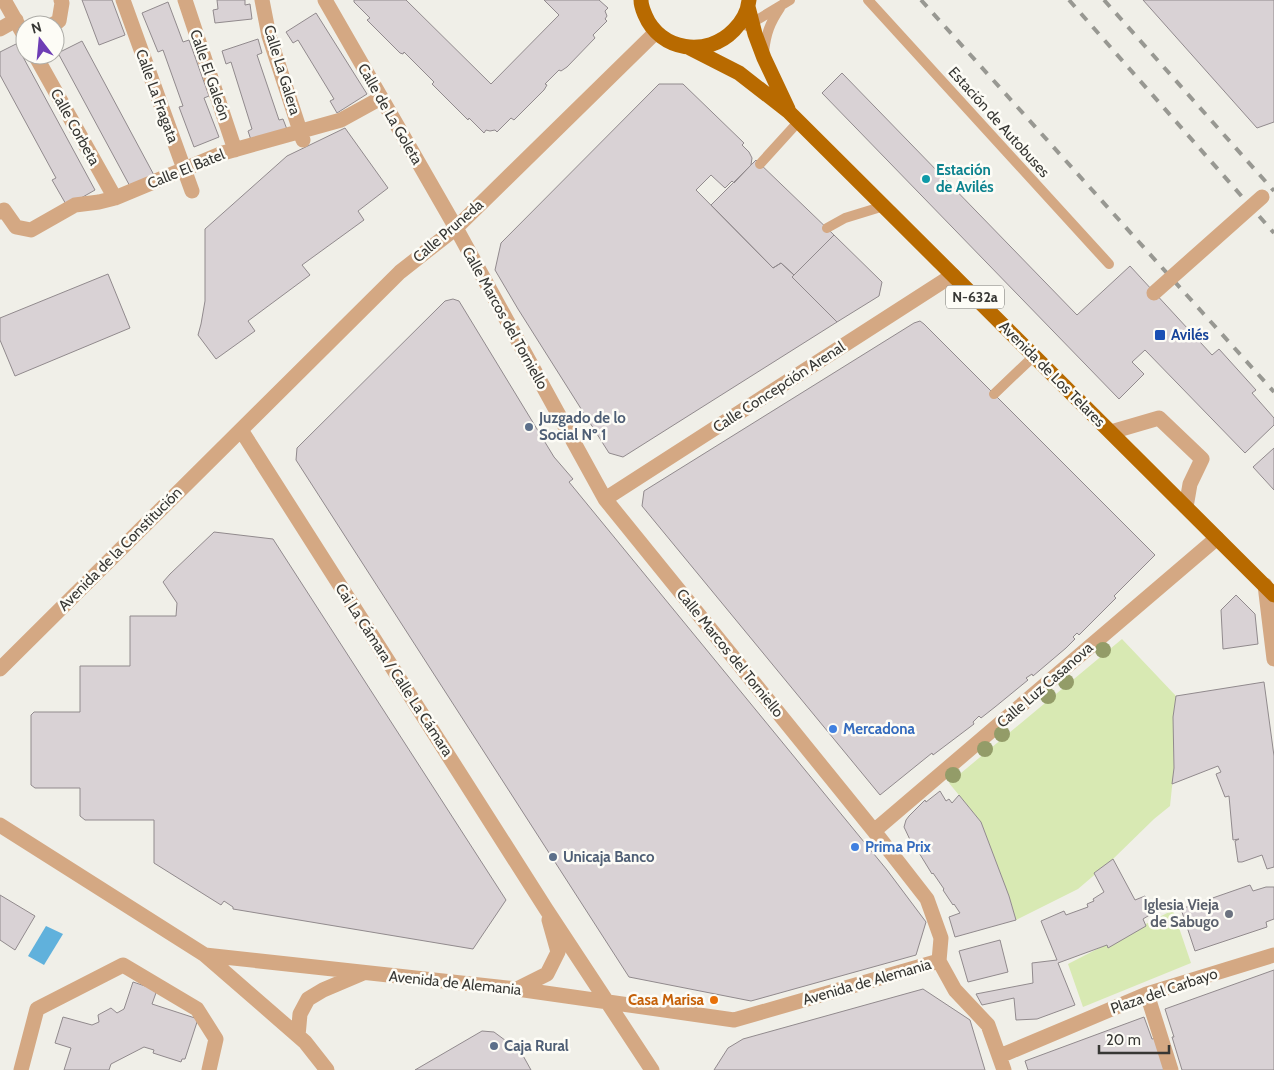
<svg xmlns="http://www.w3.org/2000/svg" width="1274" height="1070" font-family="Cabin,sans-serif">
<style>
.green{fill:#d8e9b3}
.water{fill:#60b1dc}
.building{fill:#d9d2d5;stroke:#918a8d}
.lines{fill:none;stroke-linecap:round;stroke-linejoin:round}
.lane{stroke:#d4a883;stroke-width:10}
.street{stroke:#d4a883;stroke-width:15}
.primary{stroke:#b86a00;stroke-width:15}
.rail{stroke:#989892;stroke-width:4;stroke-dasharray:9 9;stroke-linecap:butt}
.street-bridge{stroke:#d4a883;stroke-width:15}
.tree{fill:#939c68}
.culture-dot{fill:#0f9aa8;stroke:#fdfcf6;stroke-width:2}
.transit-dot{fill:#1a4fb4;stroke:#fdfcf6;stroke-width:2}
.service-dot{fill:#5c6f8a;stroke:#fdfcf6;stroke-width:2}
.shop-dot{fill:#3f7fe0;stroke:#fdfcf6;stroke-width:2}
.worship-dot{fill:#6b7280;stroke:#fdfcf6;stroke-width:2}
.food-dot{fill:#e8710a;stroke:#fdfcf6;stroke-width:2}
.labels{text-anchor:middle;stroke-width:5;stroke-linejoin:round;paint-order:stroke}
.shield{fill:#fdfcf6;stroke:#72726e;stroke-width:1}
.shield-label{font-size:14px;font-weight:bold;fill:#373734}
.street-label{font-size:15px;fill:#373734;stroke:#fdfcf6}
.culture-label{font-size:15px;font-weight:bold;fill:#0d838f;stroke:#fdfcf6;text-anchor:start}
.transit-label{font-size:15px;font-weight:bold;fill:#164399;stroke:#fdfcf6;text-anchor:start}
.service-label{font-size:15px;font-weight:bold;fill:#4e5e75;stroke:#fdfcf6;text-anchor:start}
.shop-label{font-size:15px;font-weight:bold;fill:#366cbe;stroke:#fdfcf6;text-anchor:start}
.worship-label{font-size:15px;font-weight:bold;fill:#5b616d;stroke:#fdfcf6;text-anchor:end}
.food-label{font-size:15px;font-weight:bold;fill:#c56008;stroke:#fdfcf6;text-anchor:end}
</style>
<rect width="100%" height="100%" fill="#f0efe8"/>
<!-- green -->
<path class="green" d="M1122 639 1176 696 1173 717 1174 768 1170 806 1154 819 1113 859 1078 889 1016 920 1009 896 981 822 949 783Z
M1173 910 1191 963 1083 1007 1068 964Z"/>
<!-- water -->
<path class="water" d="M46 926 63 934 44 965 28 956Z"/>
<!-- building -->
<path class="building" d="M82 0H112L125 35 99 45Z
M217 0H245V5L250 4 252 19 215 23 213 10 218 9Z
M354 0H406L491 84 559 15 544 0H599L608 8 605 11 607 16 605 19 607 21 593 35 595 38 567 67 561 71 559 70 545 84 547 85 544 90 514 120 511 118 497 132 495 130 490 131 486 130 484 133 469 118 468 120 432 84 434 82 404 52 403 54 400 53 367 20 370 18 354 2Z
M1143 0H1274V122L1257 128Z
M168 2 183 42 189 40 209 96 204 98 219 137 194 147 179 107 183 106 163 50 158 52 142 13Z
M316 13 367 94 337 113 330 101 334 99 298 40 293 43 286 32Z
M258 39 262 53 257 55 279 120 283 119 288 132 252 143 248 131 252 129 231 62 226 64 222 51Z
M82 41 155 177 132 190 58 53Z
M16 44 95 190 67 206 52 180 56 178 0 75V52Z
M842 73 1077 315 1130 266 1212 355 1219 349 1256 390 1252 393 1274 418V425L1245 453 1145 350 1132 362 1144 374 1119 399 822 93Z
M659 84H683L744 143 742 145 749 152 752 158 751 165 734 183 732 181 725 188 711 175 696 190 773 268 781 263 794 275 792 277 837 322 623 457 609 453 518 309 495 270 501 243Z
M345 128 388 188 358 211 364 220 302 265 310 275 248 321 255 331 216 359 198 335 201 324 205 301V229L287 156Z
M756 160 834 235 794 275 781 263 773 268 711 205Z
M834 235 882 282 879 296 837 322 792 277Z
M108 274 130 328 15 376 0 340V318Z
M453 299 459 301 554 457 573 479 569 482 887 870 926 922 916 955 751 1001 629 977 296 460 297 448 445 301Z
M920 321 924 324 1155 555 1114 596 1116 598 1079 635 1077 633 1073 637 1075 639 1066 648 1033 676 1032 674 1026 678 1028 680 995 707 981 718 979 716 973 722 974 724 933 755 932 753 880 795 642 506 644 491 914 323Z
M1274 448V490L1253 467Z
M214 532 273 539 506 900 473 949 233 909V907L224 901 221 905 154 863V820H85L80 816V788H35L31 785V715L34 712H80V666H130V616H176L177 603 163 582 170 574Z
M1236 595 1255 614 1258 644 1223 649 1221 610Z
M1264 682 1274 756V867L1267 869 1262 855 1242 862H1238L1235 841 1239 839 1233 840 1229 796 1225 797 1216 774 1221 772 1218 766 1172 784 1174 768 1173 717 1176 696Z
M940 791 946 801 949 799 952 803 959 795 981 822 1009 896 1016 920 955 937 949 917 960 913 954 904 953 905 943 890 944 889 933 873 932 874 913 843 912 844 904 827 906 820 909 816 925 800 926 802Z
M1113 859 1135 900 1145 896 1153 913 1143 919 1146 926 1108 948 1107 945 1058 963 1075 1005 1037 1019 1016 1020 1014 998 982 1005 976 994 1033 983 1032 963 1057 960 1041 921 1064 911 1066 915 1088 907 1087 904 1094 901 1093 899 1104 892 1094 873Z
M1250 885 1253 891 1266 887H1274V919L1266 922 1267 927 1195 951 1181 909Z
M0 895 35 916 15 950 0 940Z
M1000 940 1008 972 968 982 959 951Z
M1274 970V1070H1182L1172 1037H1174L1165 1009Z
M133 982 157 990 152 1004 198 1019 185 1059H182L181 1062 153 1053 154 1050 144 1047 111 1064 109 1070H64L71 1048 55 1043 63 1017 92 1025 99 1022 98 1015 111 1008 117 1013 124 1009Z
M923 989 970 1020 985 1070H714L728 1048 743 1039Z
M1144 1017 1152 1039 1157 1038 1168 1070H1028L1025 1061Z
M482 1031 494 1032 521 1052 531 1070H415Z"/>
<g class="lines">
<!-- lane -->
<path class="lane" d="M868 0 1109 264
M747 26 790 0
M764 52C766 33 770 23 780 8
M760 164 799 121
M827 228 845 218 884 206
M994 394 1034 356"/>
<!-- street -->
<path class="street" d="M4 0 25 37
M123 0 192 191
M185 0 235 150
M262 0 269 36 303 140
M325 0 456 228 605 499 874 831 927 899 941 938 939 961 955 990 988 1025 1004 1070
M52 25 59 21 62 3 61 0
M0 29 16 20
M35 55 115 198
M0 212 4 210 16 227 31 230 75 205 99 202 115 198 223 153 341 120 381 98
M241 430 546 909 652 1070
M1111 432 1159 418 1202 459 1190 484 1186 507
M605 499 953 275
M1265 585 1274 659
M0 669 400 272 456 228 656 32
M0 825 205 955 517 989 734 1020 939 961
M874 831 1217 538
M205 955 305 1042 327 1070
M517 989 547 974 558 952 549 920
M1147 994 1171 1070
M298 1036 300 1014 308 999 323 990 363 973
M1000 1056 1147 994 1274 955
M21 1070 37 1009 123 965 197 1009 216 1039 209 1070"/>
<!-- primary -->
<path class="primary" d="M641 0C641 6 643 10 645 15 660 51 707 58 734 30 742 22 748 12 749 0
M748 7 755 34 764 58 788 109
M690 48 739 73 788 111 1274 595"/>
<!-- rail -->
<path class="rail" d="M921 0 1274 392
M1069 0 1274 233
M1104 0 1274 191"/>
<!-- street-bridge -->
<path class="street-bridge" d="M1154 293 1262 197"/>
</g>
<!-- trees -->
<g class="tree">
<circle cx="1103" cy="650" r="8"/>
<circle cx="1066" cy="682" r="8"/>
<circle cx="1048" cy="696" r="8"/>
<circle cx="1002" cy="734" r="8"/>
<circle cx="985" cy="749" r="8"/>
<circle cx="953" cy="775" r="8"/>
</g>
<!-- markers -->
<circle class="culture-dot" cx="926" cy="179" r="5"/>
<rect class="transit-dot" x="1154" y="329" width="12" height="12" rx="2.5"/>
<g class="service-dot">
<circle cx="529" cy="427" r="5"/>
<circle cx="553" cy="857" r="5"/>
<circle cx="494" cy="1046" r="5"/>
</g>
<g class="shop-dot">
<circle cx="833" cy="729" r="5"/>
<circle cx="855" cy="847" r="5"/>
</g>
<circle class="worship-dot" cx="1229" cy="914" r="5"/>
<circle class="food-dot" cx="714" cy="1000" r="5"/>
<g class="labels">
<!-- shield labels -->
<rect class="shield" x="946" y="285.5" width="58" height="23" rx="4"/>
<g class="shield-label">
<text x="975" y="302">N-632a</text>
</g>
<!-- street labels -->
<g class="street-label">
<text transform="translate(282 70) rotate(73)" y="5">Calle La Galera</text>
<text transform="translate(210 75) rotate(71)" y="5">Calle El Galeón</text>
<text transform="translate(157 96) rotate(70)" y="5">Calle La Fragata</text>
<text transform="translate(390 114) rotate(60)" y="5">Calle de La Goleta</text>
<text transform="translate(999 122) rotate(48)" y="5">Estación de Autobuses</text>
<text transform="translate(75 127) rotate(61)" y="5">Calle Corbeta</text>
<text transform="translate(186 169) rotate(-22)" y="5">Calle El Batel</text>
<text transform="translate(448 231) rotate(-41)" y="5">Calle Pruneda</text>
<text transform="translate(505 318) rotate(61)" y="5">Calle Marcos del Torniello</text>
<text transform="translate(1052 374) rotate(45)" y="5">Avenida de Los Telares</text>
<text transform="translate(779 387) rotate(-33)" y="5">Calle Concepción Arenal</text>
<text transform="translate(120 549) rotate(-45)" y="5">Avenida de la Constitución</text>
<text transform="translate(730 653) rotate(51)" y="5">Calle Marcos del Torniello</text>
<text transform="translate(394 670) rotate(57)" y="5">Cai La Cámara / Calle La Cámara</text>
<text transform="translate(1045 685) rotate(-41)" y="5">Calle Luz Casanova</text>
<text transform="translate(867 982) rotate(-16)" y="5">Avenida de Alemania</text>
<text transform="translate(455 983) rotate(6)" y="5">Avenida de Alemania</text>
<text transform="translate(1164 991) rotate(-19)" y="5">Plaza del Carbayo</text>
</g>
<!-- culture labels -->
<g class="culture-label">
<text x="936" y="175">Estación<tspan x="936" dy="17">de Avilés</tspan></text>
</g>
<!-- transit labels -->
<g class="transit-label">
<text x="1171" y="340">Avilés</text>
</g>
<!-- service labels -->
<g class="service-label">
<text x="539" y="423">Juzgado de lo<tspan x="539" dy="17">Social Nº 1</tspan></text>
<text x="563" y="862">Unicaja Banco</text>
<text x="504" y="1051">Caja Rural</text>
</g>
<!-- shop labels -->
<g class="shop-label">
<text x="843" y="734">Mercadona</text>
<text x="865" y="852">Prima Prix</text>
</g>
<!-- worship labels -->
<g class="worship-label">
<text x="1219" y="910">Iglesia Vieja<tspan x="1219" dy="17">de Sabugo</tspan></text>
</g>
<!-- food labels -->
<g class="food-label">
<text x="704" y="1005">Casa Marisa</text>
</g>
</g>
<!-- north arrow -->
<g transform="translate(40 40) rotate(344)"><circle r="24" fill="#fdfcf6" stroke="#aeada8"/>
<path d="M0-4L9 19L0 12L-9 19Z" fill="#6e3db5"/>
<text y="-8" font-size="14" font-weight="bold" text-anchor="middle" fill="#373734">N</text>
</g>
<!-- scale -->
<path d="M1099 1045v8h70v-8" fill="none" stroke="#373734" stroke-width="2.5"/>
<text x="1106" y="1045" font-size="15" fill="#373734" stroke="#fdfcf6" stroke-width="4" paint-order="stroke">20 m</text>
</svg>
